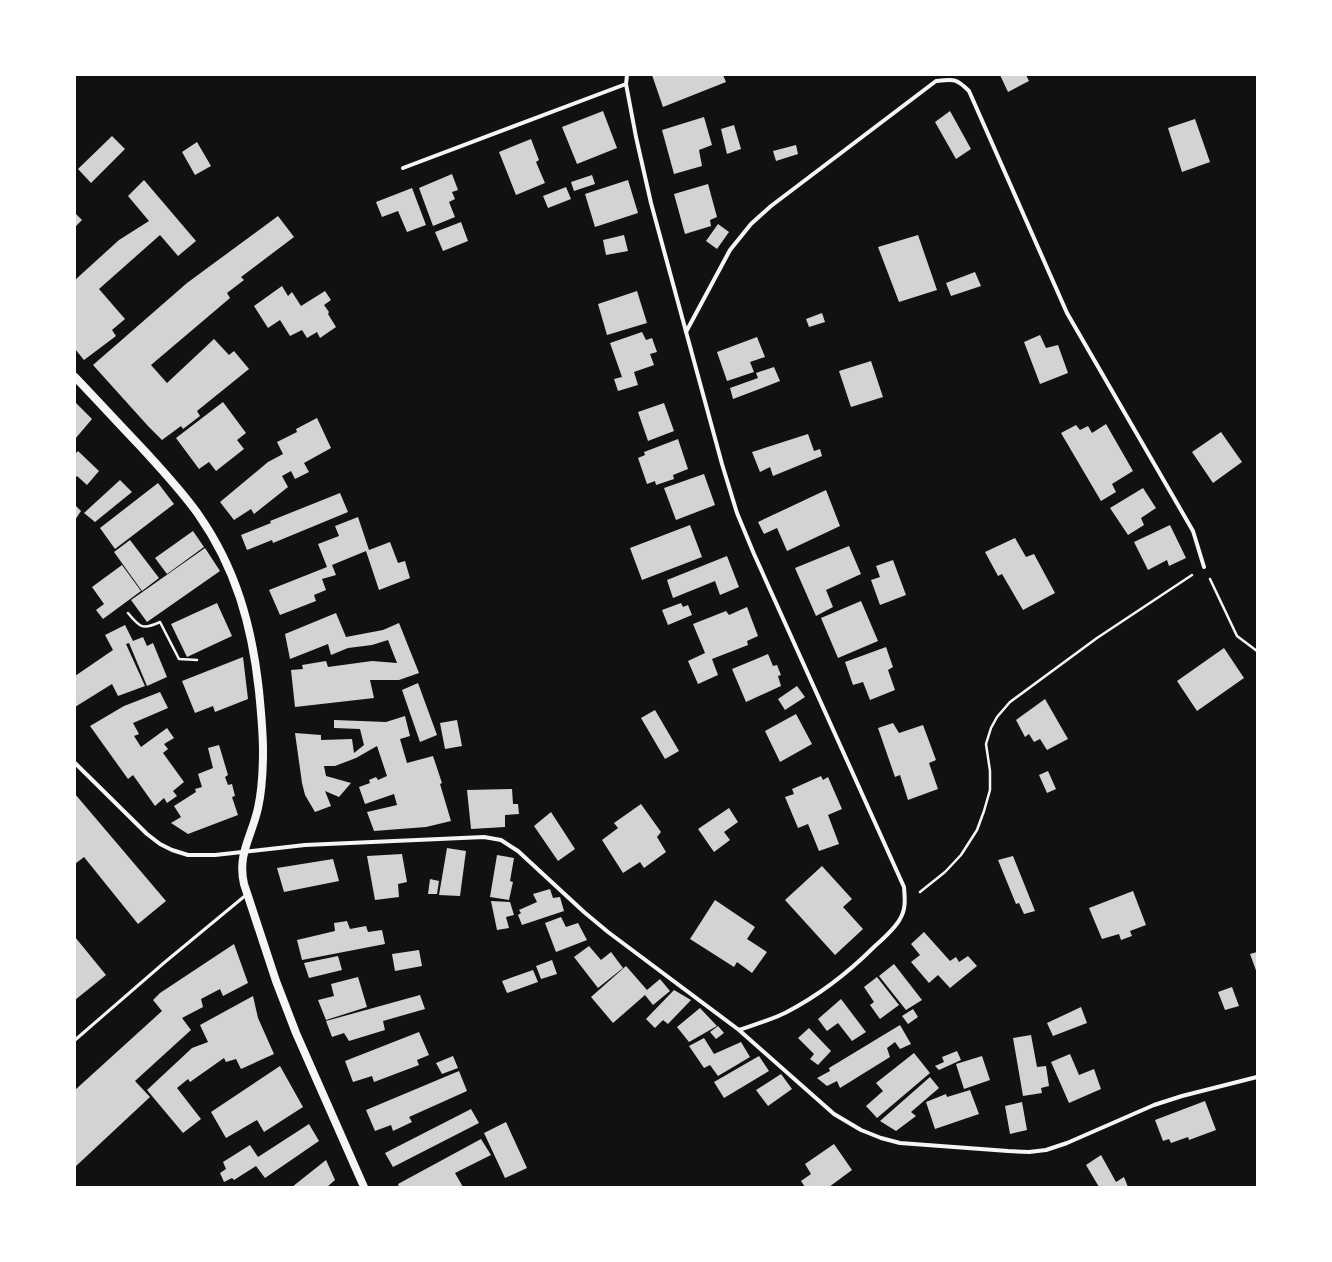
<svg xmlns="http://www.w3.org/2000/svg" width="1332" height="1262" font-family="Ubuntu,sans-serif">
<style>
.building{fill:#d3d3d3}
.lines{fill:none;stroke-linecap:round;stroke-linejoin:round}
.path{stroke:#f5f5f5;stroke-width:2.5}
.service{stroke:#f5f5f5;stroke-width:3}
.minor{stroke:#f5f5f5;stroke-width:4}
.secondary{stroke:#f5f5f5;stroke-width:8}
</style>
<rect width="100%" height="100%" fill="#111"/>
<!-- building -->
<path class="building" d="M652 75H723L726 82 663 107Z
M1000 75H1026L1029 81 1008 92Z
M603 111 617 148 577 164 562 127Z
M950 111 971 149 956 159 935 122Z
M704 117 712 145 699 150 702 166 674 174 662 130Z
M1195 119 1210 162 1182 172 1168 128Z
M734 125 741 149 727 154 721 129Z
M112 136 125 149 91 183 78 169Z
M531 139 539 160 536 162 545 183 516 195 499 152Z
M197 142 211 166 195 175 182 152Z
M796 145 798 154 776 161 773 151Z
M452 174 458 190 452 192 455 199 449 202 455 217 433 226 419 188Z
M592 175 595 184 574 191 571 182Z
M144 180 196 241 178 256 160 235 99 289 125 319 112 330 116 336 84 360 75 349V280L119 240 149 221 128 196Z
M628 180 638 213 595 227 585 194Z
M708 184 717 217 710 220 711 226 685 234 674 194Z
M566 187 571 199 548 208 543 196Z
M412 188 426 225 407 232 398 211 382 217 376 202Z
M75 213 82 220 75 227Z
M278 216 294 237 241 277 244 280 227 293 230 298 151 365 167 383 214 339 229 355 234 351 249 369 197 411 200 416 183 429 181 426 162 440 148 426 93 365 187 283Z
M461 222 468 241 443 251 435 232Z
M718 224 729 232 717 249 706 241Z
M624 235 628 251 606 255 603 240Z
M918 235 937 290 899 302 878 247Z
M975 272 981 286 951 296 946 283Z
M282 286 288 296 292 292 301 306 325 291 331 300 324 305 329 312 328 314 336 327 320 338 317 332 307 338 302 330 290 336 280 320 268 328 254 306Z
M637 291 647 323 607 335 598 304Z
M822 313 825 322 809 327 806 319Z
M642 332 646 340 652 338 657 352 650 354 654 365 634 372 638 385 618 391 614 379 622 377 610 343Z
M1040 335 1046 348 1058 345 1068 373 1040 384 1024 342Z
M757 337 765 357 750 362 754 372 727 381 717 352Z
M871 361 883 397 851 407 839 371Z
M774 367 780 381 733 399 730 388 758 378 756 373Z
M75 402 92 419 75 439Z
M223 402 246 433 237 440 244 449 216 471 209 462 199 469 176 438Z
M664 403 674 431 648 441 638 412Z
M317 418 331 448 304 463 309 472 295 479 291 471 282 476 288 487 254 514 251 509 234 520 220 502 268 462 283 454 277 442 297 432 296 429Z
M1106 424 1133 471 1112 484 1116 492 1101 501 1061 433 1076 425 1080 430 1088 426 1092 433Z
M1221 432 1242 462 1213 483 1192 452Z
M808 434 814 451 820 449 822 456 773 476 770 467 760 472 752 452Z
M678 439 688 469 673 475 674 479 656 485 655 481 647 484 638 458 645 455 644 452Z
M78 451 99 471 87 485 77 476 75 478V454Z
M704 474 715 505 676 520 664 488Z
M120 480 132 492 95 522 84 513Z
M158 483 174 504 115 549 100 528Z
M1143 488 1156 508 1141 518 1144 525 1128 535 1110 508Z
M826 490 840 526 787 551 777 528 764 534 758 522Z
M340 493 348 512 273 543 272 540 247 550 241 535 271 523 270 521Z
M75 505 81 511 75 520Z
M358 517 369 550 390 542 398 563 405 561 410 578 379 590 366 551 332 565 336 575 322 579 326 590 314 595 316 601 280 615 269 590 327 567 318 544 339 536 335 526Z
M690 525 702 557 642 580 630 548Z
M1170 525 1186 558 1169 566 1167 560 1148 570 1134 542Z
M193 531 204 547 167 574 155 558Z
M1015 538 1026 557 1034 554 1055 593 1023 610 1002 574 998 576 985 552Z
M130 540 159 578 142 591 114 552Z
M849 546 861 574 826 590 833 607 816 616 795 568Z
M205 548 220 571 147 622 131 600Z
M727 556 739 587 720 595 715 581 673 598 667 580Z
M893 560 906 595 880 605 871 580 880 577 876 566Z
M122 565 141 591 103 619 96 610 104 604 92 587Z
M861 601 878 641 838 658 821 618Z
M217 603 232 636 187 657 171 624Z
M681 603 683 607 688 605 692 615 668 625 662 610Z
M747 607 758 636 747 641 748 645 712 659 718 675 698 684 688 661 705 653 693 624 726 611 729 615Z
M336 613 346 637 383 630 399 623 419 673 399 680H370L374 698 295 707 291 670 303 669 302 665 326 661 328 667 372 661 397 663 388 640 372 645 348 648 331 655 328 644 290 659 285 634Z
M125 625 133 641 143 637 147 646 153 643 167 677 147 686 129 643 126 644 145 686 118 696 112 684 75 707V676L113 650 105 635Z
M886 647 893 667 888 670 895 690 870 700 863 682 853 685 845 662Z
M1224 648 1244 678 1197 711 1177 681Z
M768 654 773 666 777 665 781 675 778 676 781 686 746 702 732 669Z
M243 657 248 699 215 712 213 706 195 713 182 681Z
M418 683 437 735 420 742 402 690Z
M797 686 805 697 785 710 778 699Z
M160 692 168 708 133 723 139 734 134 736 141 747 167 728 174 738 164 744 168 749 163 753 184 782 173 791 177 796 167 803 164 798 155 806 133 775 128 779 90 726 124 706Z
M1045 699 1068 739 1047 750 1040 739 1034 742 1029 734 1025 737 1016 720Z
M655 710 679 751 665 759 641 718Z
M796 714 812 744 780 762 765 731Z
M405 716 410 736 400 739 407 763 433 756 442 783 440 784 451 821 426 827 374 831 367 812 397 805 394 794 365 804 359 787 370 783 369 780 376 777 378 780 387 776 377 746 356 758 335 766H324L326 776 351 783 339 797 325 791 331 806 315 812 305 795 302 783 295 733 321 735V740L352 739 354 753 364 745 360 729 334 728V720L386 722Z
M457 720 462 746 445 749 440 723Z
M893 723 899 733 923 725 936 760 929 763 938 789 908 800 900 775 895 777 878 728Z
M219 745 228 775 225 777 228 785 232 784 235 796 232 797 238 815 188 834 171 823 181 817 174 806 196 792 195 789 202 787 198 774 213 768 208 748Z
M1048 771 1056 789 1047 793 1039 775Z
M821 776 823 780 828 777 842 809 828 815 839 844 819 851 808 824 798 828 785 797 794 794 792 789Z
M512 789 513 804H518L519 814 505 815V827L471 829 467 790Z
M75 794 166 901 138 924 84 857 75 864Z
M641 804 661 832 657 837 666 852 644 868 640 862 623 873 602 840 618 828 614 823Z
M729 808 738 822 724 832 730 840 714 852 698 829Z
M551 812 575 849 558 861 534 826Z
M447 848 466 851 460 896 439 895Z
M402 854 407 882 398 884 399 897 375 900 367 856Z
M497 855 514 858 510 881 513 882 509 900 490 897Z
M1013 856 1035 911 1024 914 1019 903 1016 904 998 860Z
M333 859 339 881 284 892 277 868Z
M822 866 852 899 843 907 863 929 835 955 785 900Z
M430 879 439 881 437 894H428Z
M550 889 553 898 560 897 564 911 522 925 518 915 521 913 519 910 537 902 533 894Z
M1133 891 1146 925 1130 931 1132 936 1121 940 1119 934 1102 939 1089 908Z
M715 900 755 927 747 939 767 952 752 973 737 962 734 967 690 939Z
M491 901 510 902 514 915 506 917 509 928 497 930Z
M561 917 566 927 578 923 587 940 556 952 545 923Z
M347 921 350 929 366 926 368 932 382 930 385 944 302 960 297 940 335 931 334 923Z
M924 932 950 961 956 957 959 962 968 956 977 966 950 988 938 975 929 983 911 962 920 955 911 944Z
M75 937 106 975 75 1000Z
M234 944 248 983 223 996 220 989 201 999 203 1007 182 1018 191 1030 135 1081 150 1097 75 1167V1090L162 1011 153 1000 160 993Z
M589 946 601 960 611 952 623 968 598 988 574 957Z
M419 950 422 966 395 971 392 954Z
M1257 952V973L1250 954Z
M338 956 342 970 309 978 304 963Z
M552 960 557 974 541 979 536 966Z
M894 964 922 1000 906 1010 879 976Z
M626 966 647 990 660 979 670 991 653 1005 645 995 613 1023 591 997Z
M533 970 538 982 507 993 502 981Z
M358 977 367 1007 326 1020 318 1000 334 996 331 984Z
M877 977 899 1005 880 1019 870 1005 874 1002 864 987Z
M1232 987 1239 1006 1225 1010 1218 992Z
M674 990 691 1000 668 1024 663 1020 655 1028 646 1019Z
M420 995 425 1009 383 1021 385 1030 349 1041 344 1033 332 1037 326 1021Z
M253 996 258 1018 274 1054 241 1069 236 1059 226 1062 224 1058 190 1082 188 1079 177 1088 201 1119 183 1133 147 1090 192 1048 208 1042 200 1025Z
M841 999 866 1032 852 1041 838 1023 827 1031 818 1019Z
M1081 1007 1087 1023 1053 1036 1047 1023Z
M700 1008 717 1026 689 1042 677 1027Z
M913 1009 918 1017 908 1024 902 1016Z
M900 1025 911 1044 900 1049 895 1042 887 1048 890 1057 840 1088 837 1081 827 1086 817 1078 830 1071 829 1068Z
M718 1026 724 1033 716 1039 710 1032Z
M809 1028 831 1051 818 1065 810 1059 814 1054 798 1038Z
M419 1032 429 1055 417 1060 419 1065 374 1082 372 1076 353 1082 345 1061Z
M1031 1035 1037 1067 1046 1066 1049 1086 1041 1088 1042 1093 1023 1096 1013 1038Z
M704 1038 714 1054 741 1042 750 1057 718 1076 710 1065 704 1068 689 1046Z
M957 1051 961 1060 939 1070 935 1066 944 1062 942 1057Z
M914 1053 930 1073 877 1118 866 1106 883 1091 876 1083Z
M1070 1054 1079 1075 1094 1069 1101 1089 1069 1103 1051 1062Z
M453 1056 458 1068 442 1074 436 1063Z
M759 1056 769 1071 724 1098 714 1082Z
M982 1056 990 1080 964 1089 956 1064Z
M280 1066 303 1107 264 1132 257 1120 226 1138 211 1112Z
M459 1071 467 1091 409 1117 412 1122 393 1131 391 1125 375 1131 366 1110Z
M781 1074 792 1089 768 1106 756 1090Z
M930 1077 939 1088 911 1112 916 1116 896 1131 880 1121Z
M970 1090 979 1114 935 1129 926 1102 946 1094 947 1097Z
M1205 1101 1216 1130 1189 1140 1188 1137 1171 1143 1169 1139 1163 1141 1155 1120Z
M1022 1102 1027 1130 1010 1134 1005 1106Z
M471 1109 479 1123 393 1167 385 1153Z
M506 1122 527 1168 505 1178 484 1133Z
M309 1124 319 1141 265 1178 256 1166 234 1180 232 1178 224 1182 220 1173 226 1169 223 1162 250 1145 258 1157Z
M481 1139 491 1155 455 1173 463 1187H399L398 1184Z
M834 1144 852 1170 829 1187H805L801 1181 811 1174 805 1164Z
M1101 1155 1116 1182 1124 1177 1128 1187H1099L1086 1165Z
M326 1160 335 1180 327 1187H292Z"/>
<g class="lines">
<!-- path -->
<path class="path" d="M1210 579 1237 636 1257 651
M128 613C140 628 143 630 160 622L179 659 197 660
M920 892 945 872 961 855 977 830 984 811 990 790V771L986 744 991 728 997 717 1010 702 1097 638 1192 575"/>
<!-- service -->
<path class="service" d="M75 1040 165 962 246 895"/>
<!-- minor -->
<path class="minor" d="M627 75 626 84 636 137 651 203 722 464 737 513 754 554 904 887C905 899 906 909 900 919 895 928 883 939 875 946 849 972 818 996 785 1013 770 1020 754 1025 739 1030
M403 168 626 84
M686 332 730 250 751 224 771 206 936 81C954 79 956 78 969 91L1067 313 1193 531 1204 567
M75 763 147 834 160 844 172 850 188 855H215L305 845 484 837 501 840 518 851 584 912 608 932 739 1030 834 1114 861 1130 881 1138 900 1143 1008 1151 1029 1152 1046 1150 1067 1143 1154 1105 1182 1096 1257 1077"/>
<!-- secondary -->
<path class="secondary" d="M75 377C97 400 119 424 141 447 161 469 181 490 198 514 236 568 252 626 259 691 261 711 263 731 263 751 263 771 262 790 258 808 252 836 237 854 244 884L276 981 296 1033 364 1187"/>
</g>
<!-- border -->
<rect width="1332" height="1262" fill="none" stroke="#ffffff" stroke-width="152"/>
</svg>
